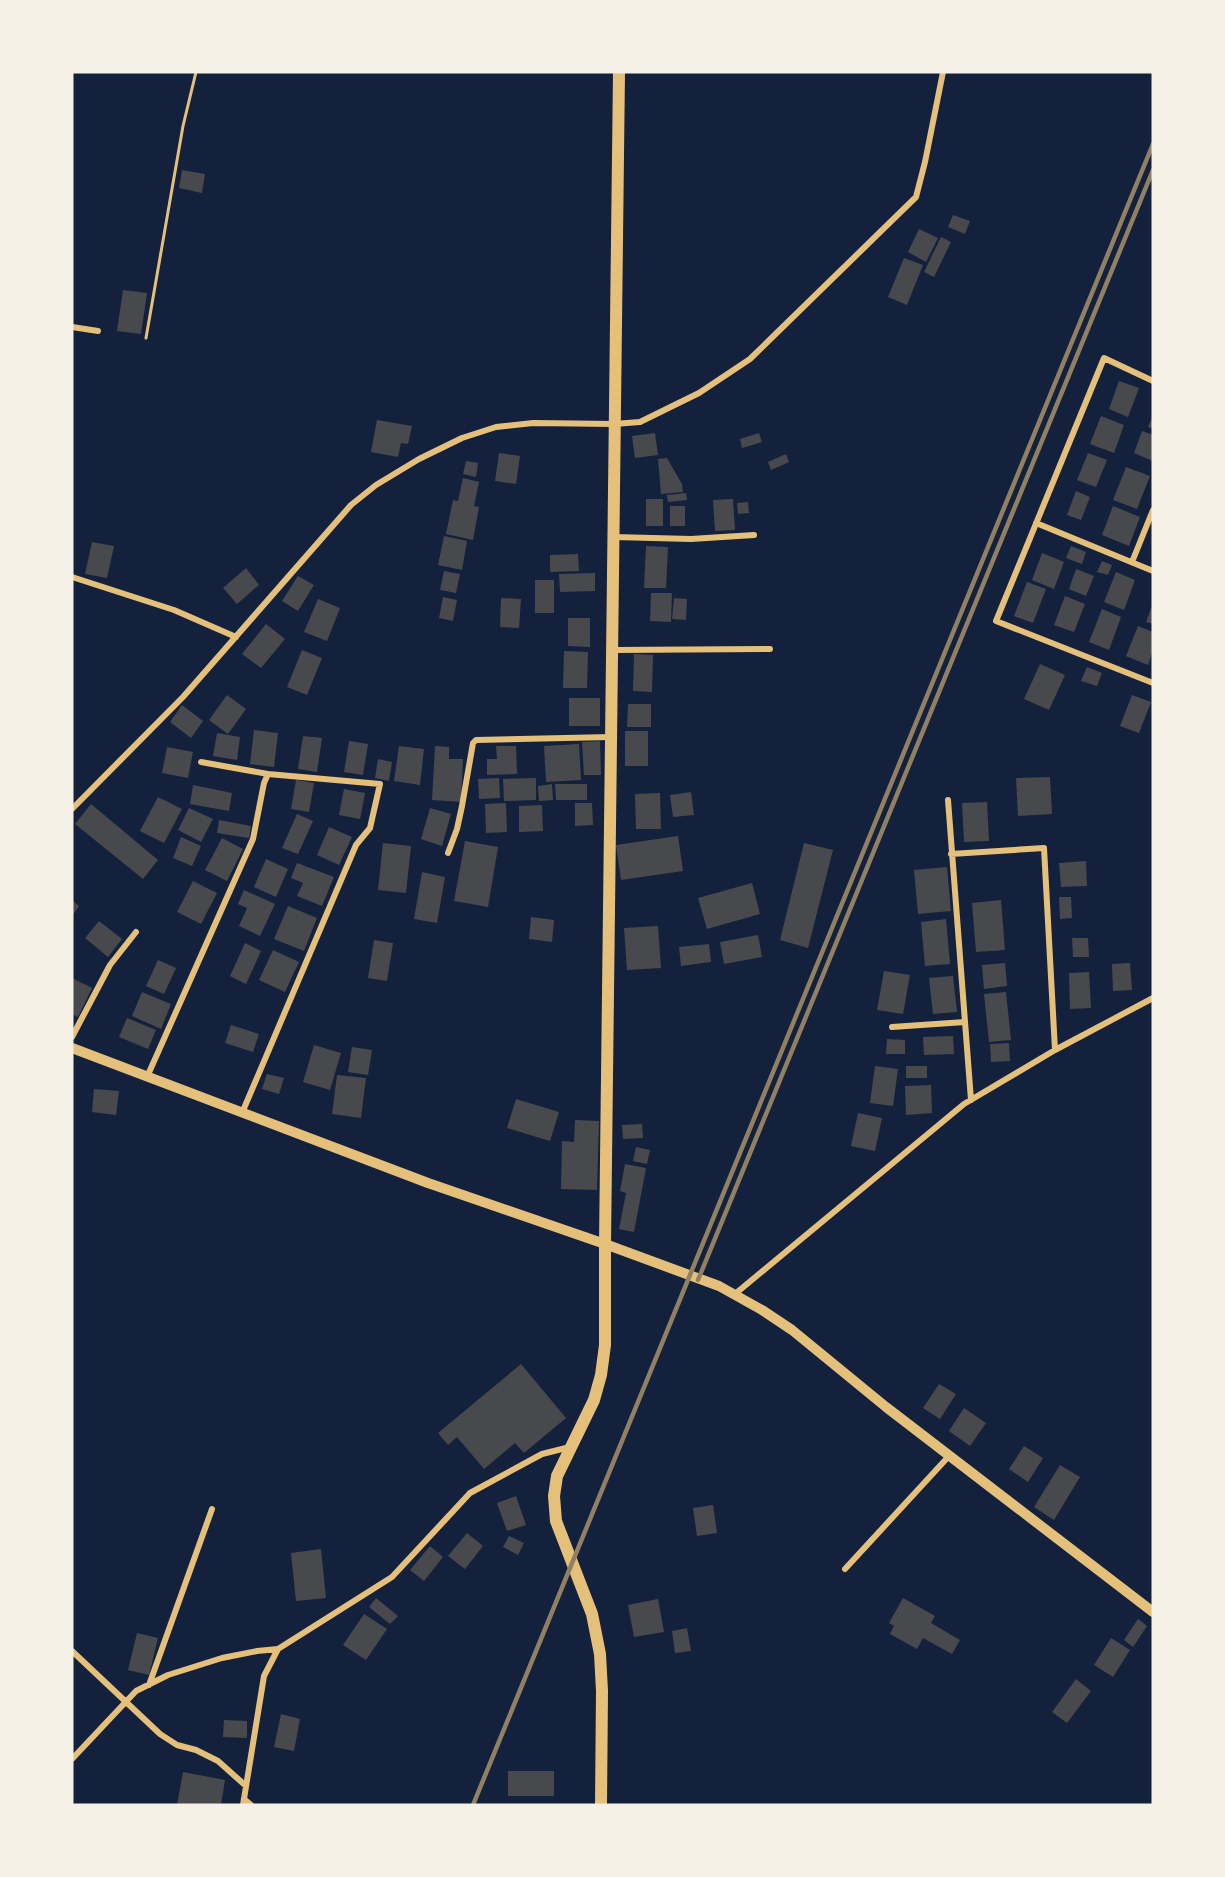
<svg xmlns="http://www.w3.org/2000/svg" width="1225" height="1877" font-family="Karla,sans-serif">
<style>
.building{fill:#48494c}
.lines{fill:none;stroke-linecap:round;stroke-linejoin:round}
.path{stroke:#e5c07b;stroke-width:3}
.minor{stroke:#e5c07b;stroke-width:6}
.tertiary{stroke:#e5c07b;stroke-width:10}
.secondary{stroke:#e5c07b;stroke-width:12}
.rail{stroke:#918062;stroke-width:4.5}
</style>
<rect width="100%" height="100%" fill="#14213d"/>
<!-- building -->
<path class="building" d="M182 170 205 174 202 193 179 188Z
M953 215 970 221 965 234 948 227Z
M919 229 938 238 926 262 908 252Z
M941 237 951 242 934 277 924 272Z
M904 258 923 265 907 305 888 297Z
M123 290 147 293 141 334 117 331Z
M1119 381 1139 388 1128 417 1109 409Z
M1153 415V429L1148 427Z
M1101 416 1124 425 1114 453 1090 444Z
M377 420 412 426 408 444 401 443 398 457 371 452Z
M1142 431 1153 435V461L1134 453Z
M655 433 658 455 635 458 632 436Z
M759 433 762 442 742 448 740 439Z
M499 453 520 456 516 484 495 481Z
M1088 453 1107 460 1096 487 1077 480Z
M786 454 789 462 771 470 768 462Z
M667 458 682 484 683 492 661 494 658 459Z
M466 461 478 463 476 477 463 474Z
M1126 467 1150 476 1137 509 1113 500Z
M463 478 479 482 474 506 479 507 473 540 446 534 453 500 458 501Z
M1076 491 1090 497 1081 520 1067 515Z
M686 493 687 500 668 502 667 495Z
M646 499H663V526H646Z
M733 499 735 530 715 531 713 500Z
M748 502 749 513 738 514 737 503Z
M670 506H685V526H670Z
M1113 506 1140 517 1129 546 1102 535Z
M444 536 467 541 462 570 438 565Z
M92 542 114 546 107 578 85 574Z
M646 546 668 547 666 588H644Z
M1071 546 1086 552 1082 564 1066 558Z
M1042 553 1064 562 1054 589 1032 580Z
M578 554 579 571 550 572V555Z
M1102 561 1112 565 1108 575 1097 572Z
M246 568 259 585 237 604 223 588Z
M1076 569 1094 576 1086 596 1069 589Z
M444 571 460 574 456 593 440 590Z
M1116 572 1135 580 1124 610 1104 602Z
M595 573V591L560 592 559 574Z
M298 576 314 585 298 611 282 601Z
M535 580H554V613H535Z
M1027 582 1046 589 1033 623 1014 616Z
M651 593H672L671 622 650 621Z
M1065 596 1085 604 1074 632 1054 625Z
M443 597 457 600 453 621 439 618Z
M501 598 521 599 519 628 500 627Z
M674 598 687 599 686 620 672 619Z
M318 599 340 608 327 641 304 632Z
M1153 603V624L1146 622Z
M1102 609 1121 617 1109 650 1089 642Z
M568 618H590V647L568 646Z
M266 624 285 639 261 668 242 654Z
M1138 626 1153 632V650L1148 665 1126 656Z
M302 650 322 658 307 695 287 687Z
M564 651 588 652 587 688H563Z
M634 654 653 655 652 692 633 691Z
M1040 664 1065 675 1049 710 1024 699Z
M1087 667 1102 673 1097 686 1081 681Z
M227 695 246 709 228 734 209 720Z
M1132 695 1151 702 1139 733 1120 726Z
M569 698H600V726H569Z
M628 704H651V727H627Z
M182 705 203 721 191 738 170 722Z
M254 730 278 733 274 767 250 764Z
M625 731H648V766H625Z
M217 733 240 737 237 760 213 756Z
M303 736 322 738 317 772 298 769Z
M349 741 368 744 363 775 344 772Z
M600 741 601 775H584L582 742Z
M579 744 581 780 546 782 544 746Z
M399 746 424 749 420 785 394 781Z
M435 746 449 747V759H463L461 802 432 800Z
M496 746H516L517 774 487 775V759H497Z
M167 747 193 752 188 778 162 773Z
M378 759 392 762 389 781 375 778Z
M1050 777 1052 814 1018 816 1016 778Z
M499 778 500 798 479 799 478 779Z
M536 778V800L504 801 503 779Z
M296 780 314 783 309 812 291 809Z
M552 784 553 800 539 801 538 786Z
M555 784H587V800H556Z
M193 785 232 793 229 811 190 804Z
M344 789 365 793 360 819 339 815Z
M691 792 694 815 673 817 670 795Z
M660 793 661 829H636L635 794Z
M158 797 182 809 164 843 140 831Z
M987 802 989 841 964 842 962 803Z
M506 803 507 832 486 833 485 804Z
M575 803H592L593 825 575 826Z
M91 804 158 860 143 879 75 824Z
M542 805 543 831 519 832V806Z
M189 808 213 819 201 842 178 830Z
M430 808 451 814 442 846 421 839Z
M297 814 313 821 298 854 282 848Z
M219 820 251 826 249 838 217 833Z
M329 827 352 837 339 865 317 855Z
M678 836 683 871 621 880 616 845Z
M181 837 201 846 192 866 173 858Z
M222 838 243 849 227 881 205 870Z
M465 841 498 847 488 907 454 901Z
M383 843 411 846 406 893 378 890Z
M804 843 833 850 808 948 780 940Z
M266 859 288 869 276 897 254 887Z
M1086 861 1087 886 1061 887 1059 863Z
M297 863 334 877 322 906 297 896 303 883 291 878Z
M947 867 951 911 918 914 914 870Z
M422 872 445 877 437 923 414 919Z
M193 881 217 893 201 924 177 912Z
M752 883 760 914 707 929 698 898Z
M244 890 275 904 260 936 239 926 247 908 238 904Z
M1059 897H1071L1072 918 1060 919Z
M72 900 79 906 72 916Z
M1001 900 1005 950 976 952 972 903Z
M288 906 317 918 304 951 274 939Z
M531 917 554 920 552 942 529 939Z
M946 919 950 964 925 966 921 922Z
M99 921 122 939 108 957 85 938Z
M658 926 661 968 627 970 624 928Z
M758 935 762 957 724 964 720 942Z
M1072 938H1088L1089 957H1073Z
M374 940 393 943 387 981 368 978Z
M245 943 261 951 246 984 230 976Z
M709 944 711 962 681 966 679 947Z
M273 950 299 962 285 992 259 980Z
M158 960 176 968 164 994 146 986Z
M1005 963 1007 986 984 989 982 965Z
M1130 963 1132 990 1113 991 1112 964Z
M884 971 910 975 903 1014 877 1010Z
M1089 972 1091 1008 1070 1009 1069 973Z
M953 976 957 1012 933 1014 929 978Z
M72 978 92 988 78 1017 72 1014Z
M142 992 171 1004 161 1029 132 1016Z
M1006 992 1011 1040 989 1042 984 994Z
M127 1018 156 1030 148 1049 119 1037Z
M231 1025 259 1034 253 1052 225 1043Z
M953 1036 954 1054 924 1055 923 1037Z
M887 1039 905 1040V1054H886Z
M1009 1043 1010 1061 991 1062 990 1044Z
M314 1045 341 1053 330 1090 303 1082Z
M352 1047 372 1050 368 1075 348 1072Z
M875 1066 898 1069 893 1106 870 1103Z
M906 1066H927V1078H906Z
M267 1074 284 1078 279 1094 262 1089Z
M337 1075 366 1078 361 1118 332 1114Z
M931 1085 932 1113 906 1115 905 1086Z
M94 1089 119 1091 116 1115 92 1112Z
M516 1099 559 1112 550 1141 507 1128Z
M858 1113 882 1118 875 1151 851 1146Z
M575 1120 599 1121 597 1190 561 1189 562 1141 574 1142Z
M642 1124 643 1138 623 1139 622 1125Z
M636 1147 650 1150 647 1164 633 1161Z
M625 1164 646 1168 634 1232 619 1229 626 1193 620 1191Z
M521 1364 566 1418 524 1453 515 1443 484 1469 457 1437 448 1445 438 1433Z
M939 1384 956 1394 940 1419 923 1408Z
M964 1408 986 1423 970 1446 949 1431Z
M1024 1446 1043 1458 1028 1482 1009 1469Z
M1060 1465 1080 1477 1054 1520 1034 1507Z
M516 1496 526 1525 507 1531 497 1503Z
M713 1505 717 1533 697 1536 693 1508Z
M467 1533 483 1546 465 1569 448 1556Z
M509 1536 524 1543 518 1555 503 1547Z
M430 1546 443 1557 424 1581 410 1570Z
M321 1549 326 1598 296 1601 291 1553Z
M376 1598 398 1616 390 1624 369 1607Z
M903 1598 935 1616 931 1623 960 1640 952 1654 923 1638 917 1649 890 1634 894 1626 889 1623Z
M658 1599 664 1632 634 1637 628 1605Z
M364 1614 387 1629 366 1660 343 1645Z
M1138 1619 1147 1626 1133 1647 1124 1640Z
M687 1628 691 1651 675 1653 672 1631Z
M137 1633 158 1638 149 1675 128 1670Z
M1111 1638 1130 1650 1113 1677 1094 1665Z
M1076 1679 1091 1691 1067 1723 1052 1712Z
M281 1714 300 1719 294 1751 274 1747Z
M224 1720 247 1721V1738L223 1737Z
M508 1771H554V1796H508Z
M183 1772 225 1780 221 1805H177Z"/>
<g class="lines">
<!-- path -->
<path class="path" d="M146 338 183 126 196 72"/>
<!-- minor -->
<path class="minor" d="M72 327 98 331
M1153 381 1104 358 996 621 1153 683
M1036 523 1153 571
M614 537 691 539 754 535
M1132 562 1153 510
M72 577 174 610 236 637
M612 650 770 649
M201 762 268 774
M948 800 971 1100
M72 809 183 697 351 505 376 485 419 459 462 438 496 427 533 423 614 424 640 422 699 393 750 359 916 197 925 162 943 72
M448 853 457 829 462 806 473 743 476 740 611 737
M951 854 1044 848 1055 1050
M892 1027 965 1022
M72 1037 110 965 136 932
M147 1077 253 839 264 783 268 774 380 784 370 828 356 845 242 1113
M735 1294 964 1104 1055 1050 1153 998
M845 1569 949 1456
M72 1651 160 1734 177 1745 196 1750 218 1761 246 1786
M149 1685 212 1509
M72 1759 136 1691 168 1675 222 1658 257 1651 278 1649
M244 1799 251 1805
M243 1805 264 1676 278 1649 392 1577 470 1493 542 1454 570 1447"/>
<!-- tertiary -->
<path class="tertiary" d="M72 1048 428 1183 605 1244 719 1286 762 1310 792 1330 886 1407 1153 1612"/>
<!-- secondary -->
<path class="secondary" d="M601 1805 602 1691 600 1654 592 1614 556 1521 554 1496 557 1476 594 1400 601 1375 605 1345V1244L619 72"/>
<!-- rail -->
<path class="rail" d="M698 1280 1153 170
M473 1805 1153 144"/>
</g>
<!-- border -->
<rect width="1225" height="1877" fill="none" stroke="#f6f1e7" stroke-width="147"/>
</svg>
